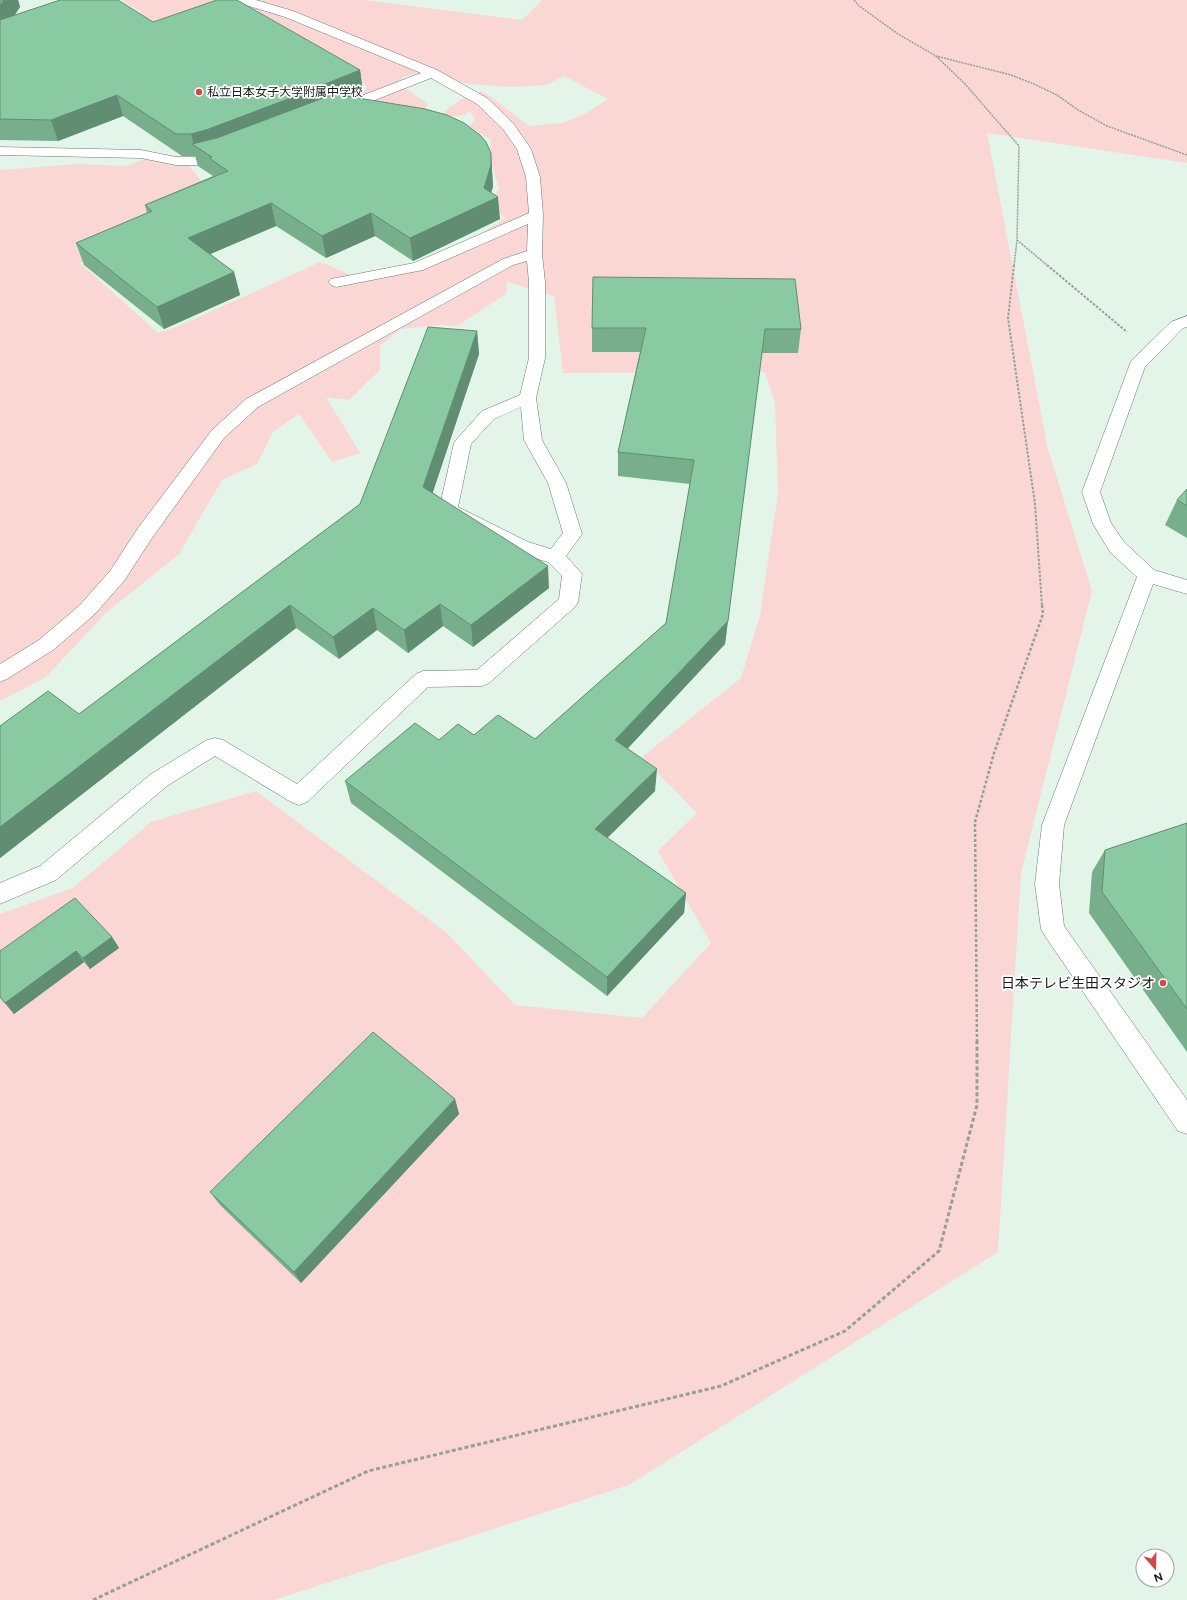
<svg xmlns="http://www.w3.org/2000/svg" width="1187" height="1600" font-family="Figtree,'Noto Sans JP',sans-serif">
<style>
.green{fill:#fad7d5}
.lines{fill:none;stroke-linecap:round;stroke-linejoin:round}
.lane-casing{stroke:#6a796f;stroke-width:1}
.street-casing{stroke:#6a796f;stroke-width:1}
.path-far3{stroke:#94a098;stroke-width:1.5;stroke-dasharray:2 1;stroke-linecap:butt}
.path-far2{stroke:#94a098;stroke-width:2;stroke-dasharray:2.5 1.5;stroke-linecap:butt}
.path-far1{stroke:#94a098;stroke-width:2.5;stroke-dasharray:3 2;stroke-linecap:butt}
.path{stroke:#94a098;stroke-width:3;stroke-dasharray:4 2.5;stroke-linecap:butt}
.lane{fill:#fff;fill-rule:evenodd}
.street{fill:#fff;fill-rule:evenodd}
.wall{fill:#77ae8c}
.shaded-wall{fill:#618d72}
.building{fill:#8acaa3;stroke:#618d72}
.poi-dot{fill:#d54549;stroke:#fff;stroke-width:1.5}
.labels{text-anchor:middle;stroke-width:3.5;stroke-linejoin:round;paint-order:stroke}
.far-poi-label{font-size:12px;fill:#141a16;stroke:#fff;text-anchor:start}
.poi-label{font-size:14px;fill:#141a16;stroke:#fff;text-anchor:end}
</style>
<rect width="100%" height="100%" fill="#e3f4e9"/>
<!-- green -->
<path class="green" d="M122 0H364L522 20 542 0H1187V163L987 133 1048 449 1092 591 1021 873 998 1252 629 1485 274 1600H0V997L14 1014 84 962 90 969 119 948 0 968V914L73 888 151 822 256 791 447 933 515 1005 642 1018 711 943 658 851 697 813 642 757 741 678 760 616 778 493 775 403 765 372 563 373 554 296 507 282 506 294 457 326 440 325 401 329 380 346V370L349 400 326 397 360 453 332 462 299 414 273 432 257 464 222 480 179 554 107 612 46 677 0 701V170L76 164 128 166 146 158 188 165 203 183 123 244 80 263 158 333 181 325 320 262 351 275 421 262 474 239 505 218 490 203 499 188 490 159 491 140 469 126 475 120 470 111 465 115 446 117 444 111 460 100 481 91 490 96 529 126 563 123 586 113 608 99 564 76 546 85 511 87 469 84 420 74 402 77 405 88 428 104 417 120 352 109 367 87 349 71 185 27 133 25 142 13Z"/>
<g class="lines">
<defs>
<path id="lane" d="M237 0H256L293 11 437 70 487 98 513 123 531 149 540 177 543 215 542 254 545 282V358L536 398 542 440 566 483 582 534 566 556 582 574 578 602 575 607 489 683 482 686 428 687 307 802 299 805 291 802 215 756 167 786 56 880 0 904V883L40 866 151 774 207 740 215 738 223 740 297 784 416 674 423 671 477 670 559 599 562 576 548 562 514 552 442 514 439 510 454 443 457 439 482 411 520 395 529 358V282L527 261 513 265 258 407 224 438 152 538 124 581 94 615 53 650 7 679 0 682V664L39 640 80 605 110 571 138 528 212 430 246 399 503 259 527 251 528 224 423 270 336 287 331 285 328 282 331 279 414 263 529 213 526 177 517 149 503 129 477 104 431 78 342 113H332L330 110 332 107 421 73 285 17 239 3ZM521 407 524 440 548 483 563 533 551 549 528 542 458 507 471 444 494 419Z
M0 147 141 150 176 157H196L225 149 230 150 232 153 230 156 197 165H176L141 158 0 155Z
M1138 359 1144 360 1146 364 1100 492 1111 523 1124 542 1154 570 1187 580V594L1153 584 1064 825 1059 884 1064 926 1187 1100V1134L1178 1131 1045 936 1041 929 1035 884 1042 825 1137 577 1110 552 1093 524 1082 492 1130 364 1132 360Z"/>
<path id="street" d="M1187 316V327L1183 328 1144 368 1138 369 1132 368 1130 364 1132 360 1171 322Z"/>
</defs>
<!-- lane casing -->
<use href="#lane" class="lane-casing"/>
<!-- street casing -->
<use href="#street" class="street-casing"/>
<!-- path-far3 -->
<path class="path-far3" d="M854 0 858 5 898 34 936 56 1011 75 1034 84 1057 95 1078 110 1107 126 1187 155
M936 56 965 84 1019 146 1017 240 1014 266
M1017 240 1048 266"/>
<!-- path-far2 -->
<path class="path-far2" d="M1014 265 1008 318 1035 504 1042 606
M1047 265 1127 332"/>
<!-- path-far1 -->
<path class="path-far1" d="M977 1042 975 822 994 753 1043 614 1042 605"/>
<!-- path -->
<path class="path" d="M93 1600 368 1471 721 1386 845 1331 939 1251 977 1105V1041"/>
<!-- lane -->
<use href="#lane" class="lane"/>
<!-- street -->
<use href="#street" class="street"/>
</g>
<!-- wall -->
<path class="wall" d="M0 0H18L20 7 15 15 153 22 360 70 363 92 351 97 491 153 493 187 491 192 500 219 413 261 375 236 326 258 276 226 210 254 234 272 240 295 164 329 84 265 76 243 147 213 145 205 213 176 198 166 195 156H182L123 116 58 141 0 140Z
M592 328 801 329 798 353H762L725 644 628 748 655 791 607 838 686 893 684 913 607 996 351 803 345 781 439 740 474 735 535 739 666 623 690 484 618 476V452L640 352H592Z
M477 331 479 354 432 492 549 588 473 647 443 626 408 653 377 630 339 659 296 628 0 858V726L79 714 360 504Z
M1187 489V538L1165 525 1177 500Z
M1187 823V1052L1089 913 1092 872 1105 850Z
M112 937 119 948 90 969 84 962 14 1014 0 997V951Z
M455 1099 459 1114 301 1283 220 1205 210 1192Z"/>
<!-- shaded-wall -->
<path class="shaded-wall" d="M4 0H18L20 7 0 36V5Z
M360 70 363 92 315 111 194 145 191 134 310 90Z
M117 95 123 116 58 141 51 120Z
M491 153 493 187 488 202 498 197 500 219 413 261 410 238 484 188Z
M271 203 276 226 194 261 188 238Z
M371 213 375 236 326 258 322 236Z
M234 272 240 295 164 329 157 307Z
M765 329 725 644 615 762V740L728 621Z
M477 331 479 354 427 510 423 487Z
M548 566 549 588 473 647 471 625Z
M440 604 443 626 408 653 404 630Z
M290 605 296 628 0 858V827Z
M373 608 377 630 339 659 333 637Z
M657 769 655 791 595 850V829Z
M686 893 684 913 607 996V977Z
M112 937 119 948 90 969 83 958Z
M76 951 84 962 14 1014 5 1003Z
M455 1099 459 1114 301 1283 294 1272Z"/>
<!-- building -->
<path class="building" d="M0 0H4L0 5Z
M60 0H118L153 22 217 0H237L360 70 310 90H312L206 130 191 134H176L117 95 51 120 0 119V20Z
M334 94 425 109 447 115 464 123 480 135 486 142 491 153V165L484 188 498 197 410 238 371 213 322 236 271 203 188 238 234 272 157 307 76 243 152 211 145 205 228 171 209 158 212 157 192 144 217 138Z
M593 277 795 279 801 329H765L728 621 615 740 657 769 595 829 686 893 607 977 345 781 415 723 439 740 458 724 474 735 498 715 535 739 666 623 694 460 618 452 646 328H592Z
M428 327 477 331 423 487 548 566 471 625 440 604 404 630 373 608 333 637 290 605 0 827V726L48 691 79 714 360 504Z
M1187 489V506L1177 500Z
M1187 823V1009L1102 892 1105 850Z
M75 898 112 937 83 958 76 951 5 1003 0 997V951Z
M373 1032 455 1099 294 1272 210 1192Z"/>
<!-- markers -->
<g class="poi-dot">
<circle cx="199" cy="92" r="4"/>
<circle cx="1163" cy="983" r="4"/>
</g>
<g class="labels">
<!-- far-poi labels -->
<g class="far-poi-label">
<text x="207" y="96">私立日本女子大学附属中学校</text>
</g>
<!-- poi labels -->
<g class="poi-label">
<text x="1155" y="988">日本テレビ生田スタジオ</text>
</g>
</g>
<!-- north arrow -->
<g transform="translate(1155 1568) rotate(160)"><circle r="19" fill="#ffffff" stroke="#a1a3a2"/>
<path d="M0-3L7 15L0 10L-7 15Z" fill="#d54549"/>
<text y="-6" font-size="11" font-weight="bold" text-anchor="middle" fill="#141a16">N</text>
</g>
</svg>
